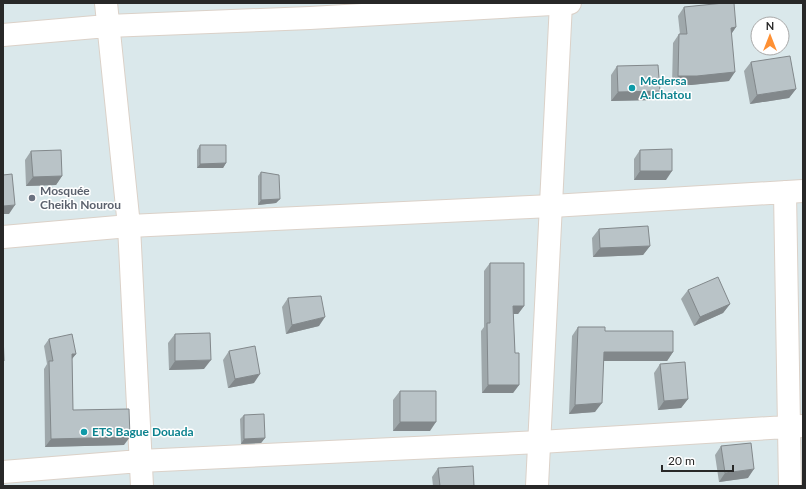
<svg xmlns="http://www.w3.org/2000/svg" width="806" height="489" font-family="Lato,sans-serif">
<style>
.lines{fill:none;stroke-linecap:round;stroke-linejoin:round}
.street-casing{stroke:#dbd1c8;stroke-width:24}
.secondary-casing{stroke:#dbd1c8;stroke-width:24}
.street{stroke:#fff;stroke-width:22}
.secondary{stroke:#fff;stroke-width:22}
.wall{fill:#9fa8ab}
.shaded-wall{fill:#82888b}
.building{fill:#b9c3c7;stroke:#82888b}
.culture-dot{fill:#0f9aa8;stroke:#fff;stroke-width:1.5}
.worship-dot{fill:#6b7280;stroke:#fff;stroke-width:1.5}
.labels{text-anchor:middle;stroke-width:3;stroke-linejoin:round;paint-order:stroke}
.culture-label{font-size:12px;font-weight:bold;fill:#0d838f;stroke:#fff;text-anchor:start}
.worship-label{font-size:12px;font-weight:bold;fill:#5b616d;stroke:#fff;text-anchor:start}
</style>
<rect width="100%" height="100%" fill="#dae8eb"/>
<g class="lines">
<defs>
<path id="street" d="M106 3 129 226 142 486
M3 35 107 26 310 18 570 3
M785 192 790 486
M3 237 129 226 552 206 803 191
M3 472 140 461 540 442 803 426"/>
<path id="secondary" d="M537 486 561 3"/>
</defs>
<!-- street casing -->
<use href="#street" class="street-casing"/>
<!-- secondary casing -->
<use href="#secondary" class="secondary-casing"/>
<!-- street -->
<use href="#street" class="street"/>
<!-- secondary -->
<use href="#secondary" class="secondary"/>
</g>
<!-- wall -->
<path class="wall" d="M684 7 736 27 731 34 729 81 691 85H672L673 43 679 34H680L678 16Z
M751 62 796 89 789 98 750 104 744 71Z
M617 66 660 91 653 100 611 101V75Z
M200 145 226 163 223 168H197V150Z
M640 150 666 180H634V159Z
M31 151 62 176 56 185 26 186 25 160Z
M261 172 280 199 276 203 258 205V176Z
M599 229 650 246 643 255 593 257 592 238Z
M490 263 524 306 518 314H513L515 353 519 385 513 393H482L481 331 484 327V271Z
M688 290 730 304 723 313 694 326 681 299Z
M288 298 319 326 286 334 282 307Z
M578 327 605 331 673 352 667 361H604L595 412 569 414 572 336Z
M175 334 204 369 169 370 168 343Z
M49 339 76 354 72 359 73 410 124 445 45 447 44 369 47 364 44 346Z
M229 351 254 383 228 388 223 360Z
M660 364 688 399 681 408 658 410 654 373Z
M400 391 430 431H393V400Z
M244 415 265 438 261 443 241 444 240 419Z
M721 446 748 478 719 482 715 455Z
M438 468 474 486H433L432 477Z"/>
<!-- shaded-wall -->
<path class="shaded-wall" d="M736 27 730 36 731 28Z
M735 72 729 81 691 85H672L678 76Z
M796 89 789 98 750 104 757 95Z
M660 91 653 100 611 101 618 92Z
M226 163 223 168H197L200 164Z
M640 171H672L666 180H634Z
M62 176 56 185 26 186 33 177Z
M280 199 276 203 258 205 261 200Z
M15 205 9 214H3V206Z
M650 246 643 255 593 257 600 248Z
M730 304 723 313 694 326 700 317Z
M513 306H524L518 314H507Z
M325 317 319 326 286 334 292 325Z
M604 352H673L667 361H598Z
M72 354H76L70 361Z
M211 360 204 369 169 370 175 361Z
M260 374 254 383 228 388 235 379Z
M488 385H519L513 393H482Z
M688 399 681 408 658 410 664 401Z
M602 403 595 412 569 414 575 405Z
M400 422H436L430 431H393Z
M130 437 124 445 45 447 51 439Z
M265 438 261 443 241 444 244 439Z
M754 469 748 478 719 482 725 473Z"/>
<!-- building -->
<path class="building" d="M724 3H734L736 27 731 28 735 72 697 76H678L679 34H687L684 7Z
M790 56 796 89 757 95 751 62Z
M658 65 660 91 618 92 617 66Z
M200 145H226V163L200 164Z
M672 149V171H640V150Z
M61 150 62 176 33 177 31 151Z
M261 172 279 175 280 199 261 200Z
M12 174 15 205 3 206V175Z
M648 226 650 246 600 248 599 229Z
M490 263H524V306H513L515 353H519V385H488L487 323H490Z
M718 277 730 304 700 317 688 290Z
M321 296 325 317 292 325 288 298Z
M578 327H605V331H673V352H604L602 403 575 405Z
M3 332 4 361H3Z
M210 333 211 360 175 361V334Z
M72 334 76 354H72L73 410 129 409 130 437 51 439 49 361H53L49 339Z
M255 346 260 374 235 379 229 351Z
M685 362 688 399 664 401 660 364Z
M400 391H436V422H400Z
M264 414 265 438 244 439V415Z
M751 443 754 469 725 473 721 446Z
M473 466 474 486H440L438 468Z"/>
<!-- markers -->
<g class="culture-dot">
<circle cx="632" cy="88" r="4"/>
<circle cx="84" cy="432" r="4"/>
</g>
<circle class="worship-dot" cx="32" cy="198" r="4"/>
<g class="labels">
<!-- culture labels -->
<g class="culture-label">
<text x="640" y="85">Medersa<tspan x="640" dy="14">A.Ichatou</tspan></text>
<text x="92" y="436">ETS Bague Douada</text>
</g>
<!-- worship labels -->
<g class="worship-label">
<text x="40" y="195">Mosquée<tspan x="40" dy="14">Cheikh Nourou</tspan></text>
</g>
</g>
<!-- border -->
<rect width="806" height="489" fill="none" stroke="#282828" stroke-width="8"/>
<!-- north arrow -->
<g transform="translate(770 36)"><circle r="19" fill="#ffffff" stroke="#a9a9a9"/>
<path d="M0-3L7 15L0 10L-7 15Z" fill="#fe9034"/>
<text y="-6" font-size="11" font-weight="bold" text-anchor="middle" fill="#282828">N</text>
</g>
<!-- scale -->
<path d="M662 465v6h71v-6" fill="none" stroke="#282828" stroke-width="2"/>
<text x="668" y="465" font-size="12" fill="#282828" stroke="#ffffff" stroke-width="3" paint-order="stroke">20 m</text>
</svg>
